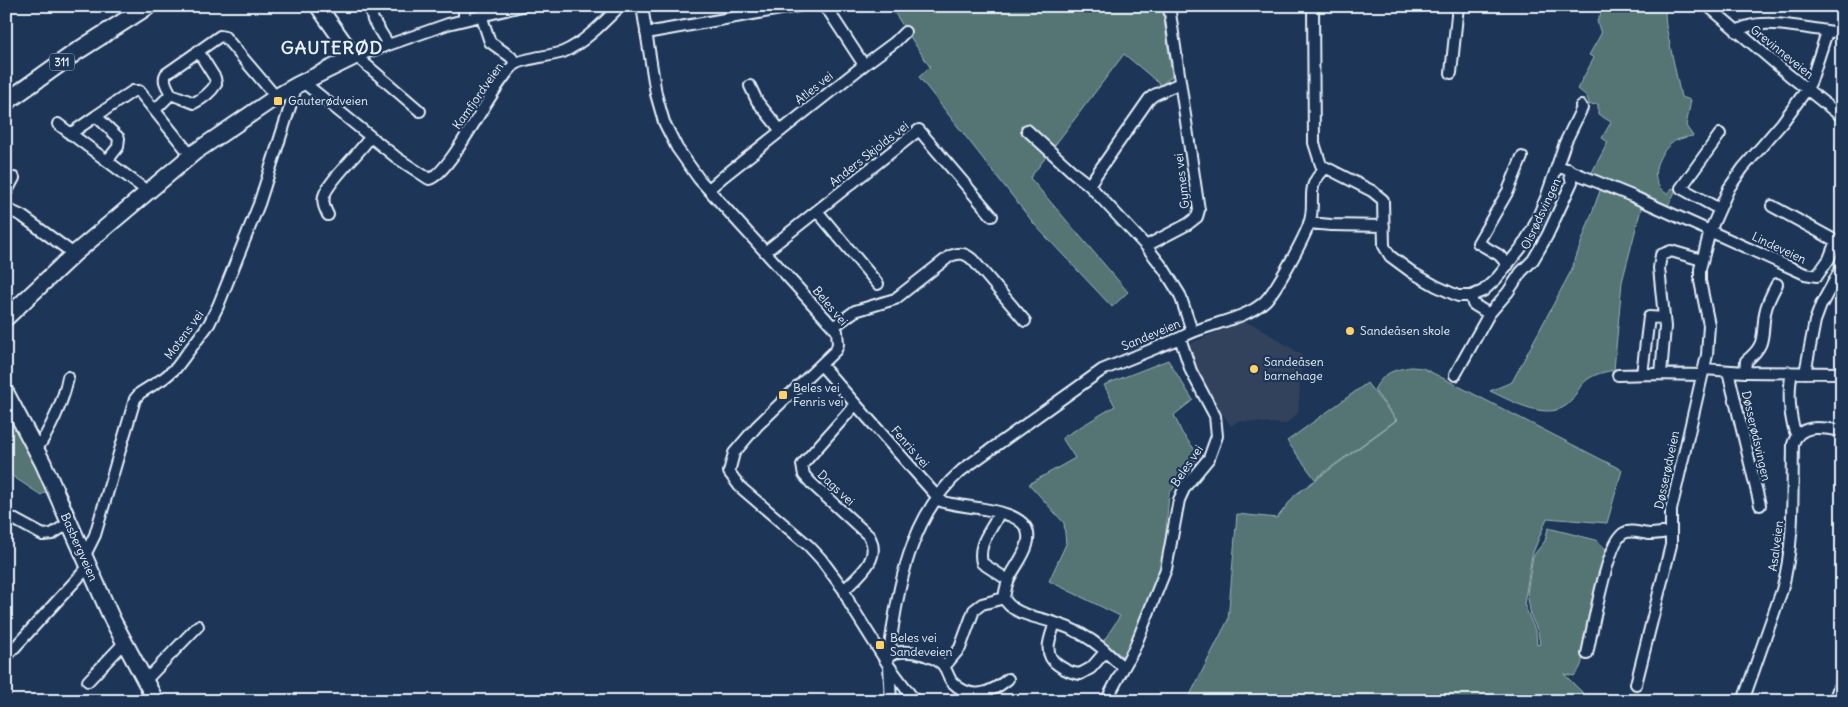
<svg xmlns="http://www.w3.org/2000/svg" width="1848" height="707" font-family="Delius,sans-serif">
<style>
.built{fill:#31425c}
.green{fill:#547474;stroke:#9eb2b6}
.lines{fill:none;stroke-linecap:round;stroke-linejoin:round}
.minor-casing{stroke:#e8f1f8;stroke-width:14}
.secondary-casing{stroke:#e8f1f8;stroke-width:19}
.primary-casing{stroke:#e8f1f8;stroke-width:20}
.minor{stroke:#1d3557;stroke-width:10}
.secondary{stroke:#1d3557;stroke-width:15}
.primary{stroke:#1d3557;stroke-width:16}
.poi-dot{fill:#ffd166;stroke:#1d3557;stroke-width:2}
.labels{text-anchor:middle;stroke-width:4.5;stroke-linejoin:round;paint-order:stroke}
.shield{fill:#1d3557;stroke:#abb9c8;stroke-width:1}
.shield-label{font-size:11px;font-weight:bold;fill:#e8f1f8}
.street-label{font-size:12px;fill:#e8f1f8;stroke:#1d3557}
.poi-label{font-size:12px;fill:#e8f1f8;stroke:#1d3557;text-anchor:start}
.district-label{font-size:18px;font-weight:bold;letter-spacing:1px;fill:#e8f1f8;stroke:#1d3557}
</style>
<rect width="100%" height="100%" fill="#1d3557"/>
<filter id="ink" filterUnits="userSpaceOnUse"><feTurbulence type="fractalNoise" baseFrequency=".02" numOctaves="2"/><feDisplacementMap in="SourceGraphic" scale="10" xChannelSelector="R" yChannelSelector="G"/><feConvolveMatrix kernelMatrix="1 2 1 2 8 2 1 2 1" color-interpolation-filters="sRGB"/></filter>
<g filter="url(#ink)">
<!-- built -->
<path class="built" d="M1245 322 1258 327 1302 355 1298 413 1286 424 1238 421 1231 426 1210 396 1192 362 1188 345 1234 324Z"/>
<!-- green -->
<path class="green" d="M929 6H1162L1172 76 1161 85 1124 54 1030 178 1128 292 1112 307 1035 225 919 77 930 67 892 9H929Z
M1605 6H1669L1665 14 1666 26 1681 97 1691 100 1686 126 1693 136C1687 137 1682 138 1677 140 1664 146 1651 167 1657 182 1658 187 1663 191 1667 194L1672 188 1676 190 1667 208 1591 174 1608 142 1602 138 1611 122 1598 114V104L1589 105C1589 97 1584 93 1577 89L1594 58 1589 55 1601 34 1597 21Z
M1601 188 1642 205 1622 282 1614 370C1600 373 1589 375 1580 387 1577 391 1575 396 1572 400 1552 425 1512 401 1490 391L1512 382 1571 271Z
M1168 360 1193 400 1174 415 1182 433 1199 455 1169 494 1163 566 1126 659 1103 642 1120 616 1049 581 1066 544 1064 523 1029 484 1075 458 1062 438 1115 406 1104 385Z
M1411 367 1423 368 1622 470 1607 523 1547 518 1532 555 1524 604 1536 633 1537 645 1540 644 1538 632 1531 616 1527 593 1533 556 1545 541 1548 528 1596 540 1606 549 1592 630 1583 642C1581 657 1586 663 1574 676L1564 674 1584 694 1579 701H1187L1228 620 1237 514 1277 518 1295 495 1397 420 1374 390C1383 373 1392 370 1411 367Z
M1367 383 1396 420 1315 479 1287 441Z
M16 424 48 490 41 495 6 472V427Z"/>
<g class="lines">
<defs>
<path id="minor" d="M370 6 373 20 388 44
M642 6 656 94 664 122 677 148 699 179 837 331 838 344 836 350 757 426 734 453 729 472 740 487 809 546 821 559 844 590 850 604 889 666 915 701
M823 6 830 13 864 65
M1313 6 1314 143 1321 165 1372 191 1383 200 1384 246 1390 256 1413 273 1436 286 1458 296H1471L1483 291 1497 278 1521 248 1533 228 1546 198 1565 143 1582 108 1581 106
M1708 6 1789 75 1842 117
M481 15 490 42 511 57 516 64
M464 20V6
M1737 32C1756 14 1817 31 1842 33
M646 33 798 6
M356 56 420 111
M354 57 448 24 522 6
M1451 73 1458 6
M303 82 397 158 429 179C451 174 492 84 515 64 524 58 552 56 563 52 583 44 605 21 620 6
M750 86 757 101 781 131
M171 94C168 88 162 81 166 74L220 36 225 37 276 97
M155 110 171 94 194 103C202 99 211 92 216 84L215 78 198 51
M96 116 133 91H139L185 148
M58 124 147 191
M1027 130 1075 174 1089 185 1146 246 1188 224 1197 217 1199 210 1169 6
M70 134 96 116 119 138 118 147 107 161
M1558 166 1632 196 1805 274 1817 276 1829 259 1836 241 1772 206
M1089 185 1149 99 1154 95 1180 83
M709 189 724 176 864 65 895 42 905 32
M6 193 14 178
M1719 209 1681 188 1720 134
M6 211 9 210 22 216 74 254
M817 211 878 284
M328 215C325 209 322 203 324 196 328 181 360 153 370 137
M1309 223 1331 225 1384 226
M1146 246 1164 269 1180 295 1192 331
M765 252 919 130 992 216
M1508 265 1499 255 1478 243 1508 191 1522 157
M1471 296 1473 304 1489 314 1508 292 1521 272 1533 260 1547 236 1572 182 1568 169
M833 327 855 311 895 299 950 256C960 252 965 253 973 260L1025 321
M821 365 941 501C962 510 1039 505 1027 545 1023 558 1014 568 1009 579 1006 585 1005 592 1004 598 1012 615 1039 617 1055 623 1072 628 1090 638 1103 649 1110 656 1116 662 1124 667L1134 649 1166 569 1179 500 1185 487 1209 458 1217 436 1215 416 1191 371 1180 338
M1704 369 1745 372 1842 373
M1728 371 1760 505
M1745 372 1746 361C1767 344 1761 337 1765 313 1767 302 1772 293 1777 284
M1792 373C1788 389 1789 421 1797 436
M1805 373 1815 321 1821 305 1842 267
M1642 374 1649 317 1664 318
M1661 374 1665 327 1659 268 1661 255 1671 251 1702 260
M1455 375 1489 314
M1618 375 1653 374 1702 375
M36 450C50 431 64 400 68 377
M999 513C992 531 977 542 982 563L1008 580
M6 515 43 535 52 534 69 523
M83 555 86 553 95 535 135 399 140 393 164 378 176 368 209 324 218 306 259 204 297 85
M844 590C859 575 882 559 869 536L811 483 804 475 802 465 855 405
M1055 623C1050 638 1042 654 1058 665 1065 670 1071 673 1080 674L1091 668 1105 652
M1587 654C1592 633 1607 541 1624 533 1632 529 1643 534 1651 534 1658 534 1664 533 1671 531
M889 655C897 589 910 515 962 470L1102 370 1180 338C1206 323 1244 321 1265 301 1277 289 1305 237 1310 221 1316 198 1304 187 1326 168
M6 657 88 567
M887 660C894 644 933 654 943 665 947 670 948 677 952 682 971 701 990 694 1008 679
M889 666 891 701
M944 667 960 648 974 610 982 604 1004 598
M88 681 124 643
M145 681 198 626
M1636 684 1671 545V510L1707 355 1709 325 1700 281V269L1710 231 1729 188 1743 168 1782 123 1807 89 1811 81 1827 32
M1106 701 1124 667
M1743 701 1782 590C1795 542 1792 493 1793 444 1800 422 1824 428 1842 431
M1834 701 1842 679"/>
<path id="secondary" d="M6 318 74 254 195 152 276 97 297 85 354 57 318 6
M6 393 43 463 112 619 156 701"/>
<path id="primary" d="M6 102 76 52 148 6"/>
</defs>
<!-- minor casing -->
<use href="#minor" class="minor-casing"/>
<!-- secondary casing -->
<use href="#secondary" class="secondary-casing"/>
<!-- primary casing -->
<use href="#primary" class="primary-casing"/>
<!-- minor -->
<use href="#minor" class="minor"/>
<!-- secondary -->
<use href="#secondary" class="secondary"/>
<!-- primary -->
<use href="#primary" class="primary"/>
</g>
</g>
<!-- markers -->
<g class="poi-dot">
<rect x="273" y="96" width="10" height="10" rx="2.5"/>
<circle cx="1350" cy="331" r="5"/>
<circle cx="1254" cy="369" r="5"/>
<rect x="778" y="390" width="10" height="10" rx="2.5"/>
<rect x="875" y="640" width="10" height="10" rx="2.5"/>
</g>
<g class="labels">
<!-- shield labels -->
<rect class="shield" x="49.5" y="53.5" width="25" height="17" rx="4"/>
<g class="shield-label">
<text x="62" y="66">311</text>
</g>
<!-- street labels -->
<g class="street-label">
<text transform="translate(1782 52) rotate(39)" y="4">Grevinneveien</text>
<text transform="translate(814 88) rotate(-38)" y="4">Atles vei</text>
<text transform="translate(478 96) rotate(-55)" y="4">Kamfjordveien</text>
<text transform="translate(869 154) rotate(-38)" y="4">Anders Skjolds vei</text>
<text transform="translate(1182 181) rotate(-97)" y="4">Gymes vei</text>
<text transform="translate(1541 214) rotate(-65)" y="4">Olsrødsvingen</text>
<text transform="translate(1779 248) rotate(25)" y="4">Lindeveien</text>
<text transform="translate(830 306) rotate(50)" y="4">Beles vei</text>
<text transform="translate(184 335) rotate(-54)" y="4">Motens vei</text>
<text transform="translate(1151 335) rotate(-23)" y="4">Sandeveien</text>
<text transform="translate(1756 436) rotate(77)" y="4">Døsserødsvingen</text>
<text transform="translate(910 447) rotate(49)" y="4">Fenris vei</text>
<text transform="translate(1187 466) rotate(-56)" y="4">Beles vei</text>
<text transform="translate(1667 470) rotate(-78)" y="4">Døsserødveien</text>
<text transform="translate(836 488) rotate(43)" y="4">Dags vei</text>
<text transform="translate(1776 546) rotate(-83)" y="4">Asalveien</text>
<text transform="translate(79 547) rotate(66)" y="4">Basbergveien</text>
</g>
<!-- poi labels -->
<g class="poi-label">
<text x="288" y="105">Gauterødveien</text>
<text x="1360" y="335">Sandeåsen skole</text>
<text x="1264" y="366">Sandeåsen<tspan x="1264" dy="14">barnehage</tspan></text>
<text x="793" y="392">Beles vei<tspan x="793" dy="14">Fenris vei</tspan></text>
<text x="890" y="642">Beles vei<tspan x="890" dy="14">Sandeveien</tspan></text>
</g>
<!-- district labels -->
<g class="district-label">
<text x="332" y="54">GAUTERØD</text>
</g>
</g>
<!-- margin -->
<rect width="1848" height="707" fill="none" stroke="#1d3557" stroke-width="25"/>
<rect x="12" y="12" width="1823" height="682" fill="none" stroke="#e8f1f8" stroke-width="2" filter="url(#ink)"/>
</svg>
